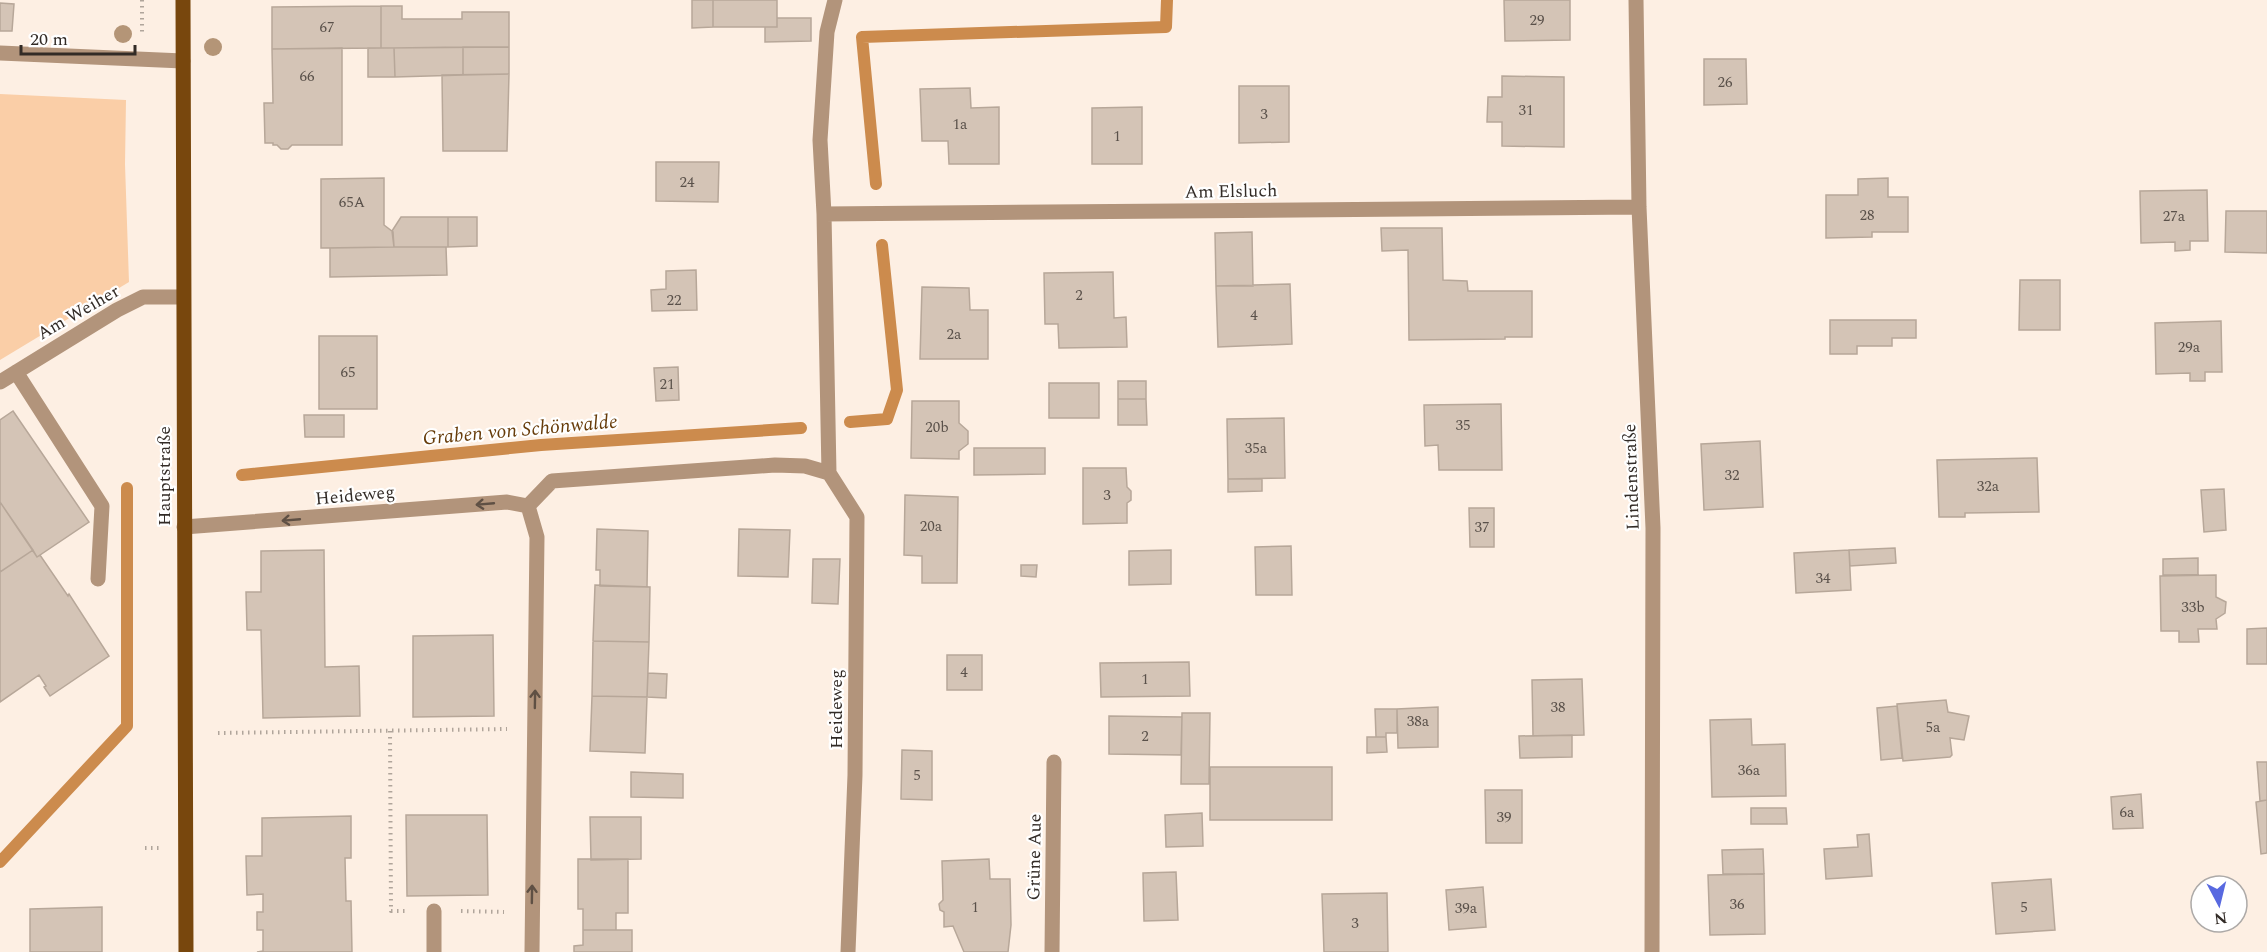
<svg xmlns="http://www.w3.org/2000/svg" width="2267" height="952" font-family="Spectral,serif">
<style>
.green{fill:#facea7}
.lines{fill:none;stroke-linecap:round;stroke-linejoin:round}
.stream{stroke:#cc8b4d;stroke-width:12}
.building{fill:#d4c4b6;stroke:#b7a799;stroke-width:1.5}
.path{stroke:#b0a59b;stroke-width:4;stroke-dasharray:1.5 4.5;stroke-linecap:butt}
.minor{stroke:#b2947b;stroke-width:15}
.major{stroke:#78470d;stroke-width:15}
.tree{fill:#b49577}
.oneway{stroke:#5f5044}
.labels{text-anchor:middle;stroke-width:4.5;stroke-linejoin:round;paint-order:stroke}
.number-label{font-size:15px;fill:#5a514a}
.street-label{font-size:18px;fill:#322b26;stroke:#fff}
.water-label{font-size:20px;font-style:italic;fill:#673c0a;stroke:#fff}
</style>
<rect width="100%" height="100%" fill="#fdefe3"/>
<!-- green -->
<path class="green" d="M0 94 126 100 125 164 129 282 0 360Z"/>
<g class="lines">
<!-- stream -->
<path class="stream" d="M876 184 862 37 1166 27 1167 0
M850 422 887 419 897 390 882 245
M242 475 541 445 801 428
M0 862 127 726V488"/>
</g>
<!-- building -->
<path class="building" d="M692 0H713V27L692 28Z
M713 0H777V27H713Z
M1504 0H1570V40L1505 41Z
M0 3 14 4 12 31H0Z
M381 6V48L272 49V7Z
M381 6H402V19H462V12H509V47L381 48Z
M777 18H811V41L765 42V27H777Z
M463 47V75L395 77 394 48Z
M463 47H509V74L463 75Z
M342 48V145H292L288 149H281L277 145H273V143H265L264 103H273L272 49Z
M368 48H394L395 77H368Z
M1704 59H1746L1747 104 1704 105Z
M509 74 507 151H443L442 75Z
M1502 76 1564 77V147L1502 146V122H1487L1488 97H1502Z
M1239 86H1289V142L1239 143Z
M970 88 971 108 999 107V164H949L948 141H922L920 89Z
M1142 107V164H1092V108Z
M656 162H719L718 202 656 201Z
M384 178V225L393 232 394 247 321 248V179Z
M1888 178V197H1908V232H1872V237L1826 238V195H1858V179Z
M2207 190 2208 241H2190V250L2175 251V242L2141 243 2140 191Z
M2226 211H2267V253L2225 252Z
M401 217H448V247H394L392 231Z
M448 217H477V246L448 247Z
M1381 228H1442L1443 280 1467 281 1468 291H1532V337H1505V339L1409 340 1408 250 1382 251Z
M1252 232 1253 286H1216L1215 233Z
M394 247H446L447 275 330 277V248Z
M696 270 697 310 652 311 651 290 666 289V271Z
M1113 272 1114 318 1126 317 1127 347 1059 348 1058 324H1045L1044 273Z
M2020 280H2060V330H2019Z
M1290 284 1292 344 1218 347 1216 286Z
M922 287 969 288 970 310H988V359H920Z
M1830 320H1916V338H1892V346H1857V354H1830Z
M2221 321 2222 372H2205V381H2190V373L2156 374 2155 323Z
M319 336H377V409H319Z
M678 367 679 400 656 401 654 368Z
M1118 381H1146V399H1118Z
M1049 383H1099V418H1049Z
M1118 399H1146L1147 425H1118Z
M912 401H959V423L968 431V444L959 451V459L911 458Z
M1501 404 1502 470H1439L1438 445 1425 446 1424 405Z
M13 411 89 522 37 557 0 502V420Z
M304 415H344V437H305Z
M1284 418 1285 478 1228 479 1227 419Z
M1760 441 1763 507 1704 510 1701 444Z
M974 448H1045V474L974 475Z
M2037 458 2039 512 1965 513V517H1939L1937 460Z
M1083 468H1126L1127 487 1131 491V500L1127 503V523L1083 524Z
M1228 479H1262V491L1228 492Z
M2224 489 2226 530 2204 532 2201 490Z
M905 495 958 497 957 583H922V556L904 555Z
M0 502 33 550 0 572Z
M1469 508H1494V547H1470Z
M597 529 648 531 647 587 600 586V570H596Z
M739 529 790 530 788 577 738 576Z
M1291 546 1292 595H1256L1255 547Z
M1895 548 1896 563 1850 566 1849 550Z
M33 550 37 557 40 555 68 596 69 594 109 656 50 696 44 687 46 686 39 675 0 702V572Z
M324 550 325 667 359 666 360 716 263 718 261 630H247L246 592H261V551Z
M1171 550V584L1129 585V551Z
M1849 550 1851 590 1796 593 1794 553Z
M2198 558V575H2163V559Z
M813 559H840L838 604 812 603Z
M1021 565H1037L1036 577 1021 576Z
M2216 575V597L2226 602 2225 613 2216 619 2217 629H2198L2199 642H2179V631H2161L2160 576Z
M595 585 650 587 649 642 593 641Z
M2267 628V664H2247V629Z
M493 635 494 716 413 717V636Z
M593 641 649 642 647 697 592 696Z
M947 655H982V690H947Z
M1189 662 1190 696 1101 697 1100 663Z
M648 673 667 674 666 698 647 697Z
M1582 679 1584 735 1533 736 1532 680Z
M592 696 647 697 645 753 590 751Z
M1946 700 1948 712 1969 716 1964 740 1950 738 1952 755 1950 757 1903 761 1897 704Z
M1897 706 1902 758 1881 760 1877 708Z
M1438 707V747L1398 748 1397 709Z
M1375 709H1397V733H1386V737H1376Z
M1182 713H1210L1209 784H1181Z
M1109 716 1182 717 1181 755 1109 754Z
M1751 719 1752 745 1785 744 1786 796 1712 797 1710 720Z
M1572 735V757L1520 758 1519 736Z
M1367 737H1386L1387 752 1367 753Z
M902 750 932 751V800L901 799Z
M2257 762H2267V800L2260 801Z
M1210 767H1332V820H1210Z
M631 772 683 774V798L631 797Z
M1485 790H1522V843H1486Z
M2141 794 2143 828 2113 829 2111 797Z
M2267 800V853L2261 854 2256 802Z
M1751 808H1786L1787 824H1751Z
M1202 813 1203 846 1166 847 1165 815Z
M406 815H487L488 895 407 896Z
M351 816V858H345L346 901H351L352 952H257L263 951V930H257V912H263V894L247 895 246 856H262V818Z
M590 817H641V859L591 860Z
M1869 834 1872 876 1826 879 1824 849 1858 847 1857 835Z
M1763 849 1764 874H1723L1722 850Z
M578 859H628V913H616V930H583V909H578Z
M989 859 990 879H1010L1011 925 1008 952H964L953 926 944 927V912L940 910 939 904 943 900 942 861Z
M1176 872 1178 920 1144 921 1143 873Z
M1764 874 1765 934 1710 935 1708 875Z
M2051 879 2055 930 1996 934 1992 883Z
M1483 887 1486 927 1449 930 1446 890Z
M1387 893 1388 952H1324L1322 894Z
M102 907V952H30V909Z
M583 930H632V952H574V946L583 945Z"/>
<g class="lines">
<!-- path -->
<path class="path" d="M142 0V32
M390 731 391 911H408
M218 733 507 729
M145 848H160
M461 911 504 912"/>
<!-- minor -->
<path class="minor" d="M835 0 827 32 820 140 824 214 829 473 857 517 855 775 848 952
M1636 0 1639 207 1653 528 1652 952
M0 53 183 61
M824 214 1639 207
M16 372 102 506 98 579
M0 382 117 310 143 297H183
M528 506 552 481 775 465 805 466 829 473
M184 527 507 502 528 506 537 537 532 952
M434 952V911
M1052 952 1054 762"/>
<!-- major -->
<path class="major" d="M183 0 186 952"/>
</g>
<!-- trees -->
<g class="tree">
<circle cx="123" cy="34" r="9"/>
<circle cx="213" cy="47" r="9"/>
</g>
<!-- one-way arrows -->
<defs><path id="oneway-shaft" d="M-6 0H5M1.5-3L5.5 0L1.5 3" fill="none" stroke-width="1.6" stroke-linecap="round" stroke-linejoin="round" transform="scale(1.5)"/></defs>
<g class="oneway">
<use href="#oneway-shaft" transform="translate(485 504) rotate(175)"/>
<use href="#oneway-shaft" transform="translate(291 520) rotate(175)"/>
<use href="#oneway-shaft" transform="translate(535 699) rotate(-89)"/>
<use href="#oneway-shaft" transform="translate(532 894) rotate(-89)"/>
</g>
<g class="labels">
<!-- number labels -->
<g class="number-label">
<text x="1537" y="25">29</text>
<text x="327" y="32">67</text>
<text x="307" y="81">66</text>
<text x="1725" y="87">26</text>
<text x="1526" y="115">31</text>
<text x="1264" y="119">3</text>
<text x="960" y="129">1a</text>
<text x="1117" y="141">1</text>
<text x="687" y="187">24</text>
<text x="352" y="207">65A</text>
<text x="1867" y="220">28</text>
<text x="2174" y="221">27a</text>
<text x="1079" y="300">2</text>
<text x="674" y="305">22</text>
<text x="1254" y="320">4</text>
<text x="954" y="339">2a</text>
<text x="2189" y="352">29a</text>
<text x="348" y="377">65</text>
<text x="667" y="389">21</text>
<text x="1463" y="430">35</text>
<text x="937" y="432">20b</text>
<text x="1256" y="453">35a</text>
<text x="1732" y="480">32</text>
<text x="1988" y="491">32a</text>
<text x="1107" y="500">3</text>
<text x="931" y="531">20a</text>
<text x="1482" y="532">37</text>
<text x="1823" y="583">34</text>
<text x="2193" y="612">33b</text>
<text x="964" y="677">4</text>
<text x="1145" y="684">1</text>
<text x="1558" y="712">38</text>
<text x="1418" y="726">38a</text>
<text x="1933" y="732">5a</text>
<text x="1145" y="741">2</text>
<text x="1749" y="775">36a</text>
<text x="917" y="780">5</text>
<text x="2127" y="817">6a</text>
<text x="1504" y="822">39</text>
<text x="1737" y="909">36</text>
<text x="975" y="912">1</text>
<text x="2024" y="912">5</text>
<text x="1466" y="913">39a</text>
<text x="1355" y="928">3</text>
</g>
<!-- street labels -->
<g class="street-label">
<text transform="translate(1231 191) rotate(-1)" y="6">Am Elsluch</text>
<text transform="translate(78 312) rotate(-30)" y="6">Am Weiher</text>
<text transform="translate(164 476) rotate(-90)" y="6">Hauptstraße</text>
<text transform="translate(1631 477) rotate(-92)" y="6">Lindenstraße</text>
<text transform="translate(355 495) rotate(-5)" y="6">Heideweg</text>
<text transform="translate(836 709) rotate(-90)" y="6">Heideweg</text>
<text transform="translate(1034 857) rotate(-89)" y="6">Grüne Aue</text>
</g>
<!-- water labels -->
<g class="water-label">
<text transform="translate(520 429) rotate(-5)" y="7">Graben von Schönwalde</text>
</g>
</g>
<!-- north arrow -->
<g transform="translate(2219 904) rotate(173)"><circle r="28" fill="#ffffff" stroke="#adaaa8" stroke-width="1.5"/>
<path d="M0-4.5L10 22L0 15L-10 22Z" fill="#5869e0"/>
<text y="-9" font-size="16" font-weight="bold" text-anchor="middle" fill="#322b26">N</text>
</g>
<!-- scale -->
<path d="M21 45v9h114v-9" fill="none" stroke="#322b26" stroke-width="3"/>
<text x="30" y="45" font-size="18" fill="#322b26" stroke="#ffffff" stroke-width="4.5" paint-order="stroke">20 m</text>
</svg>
